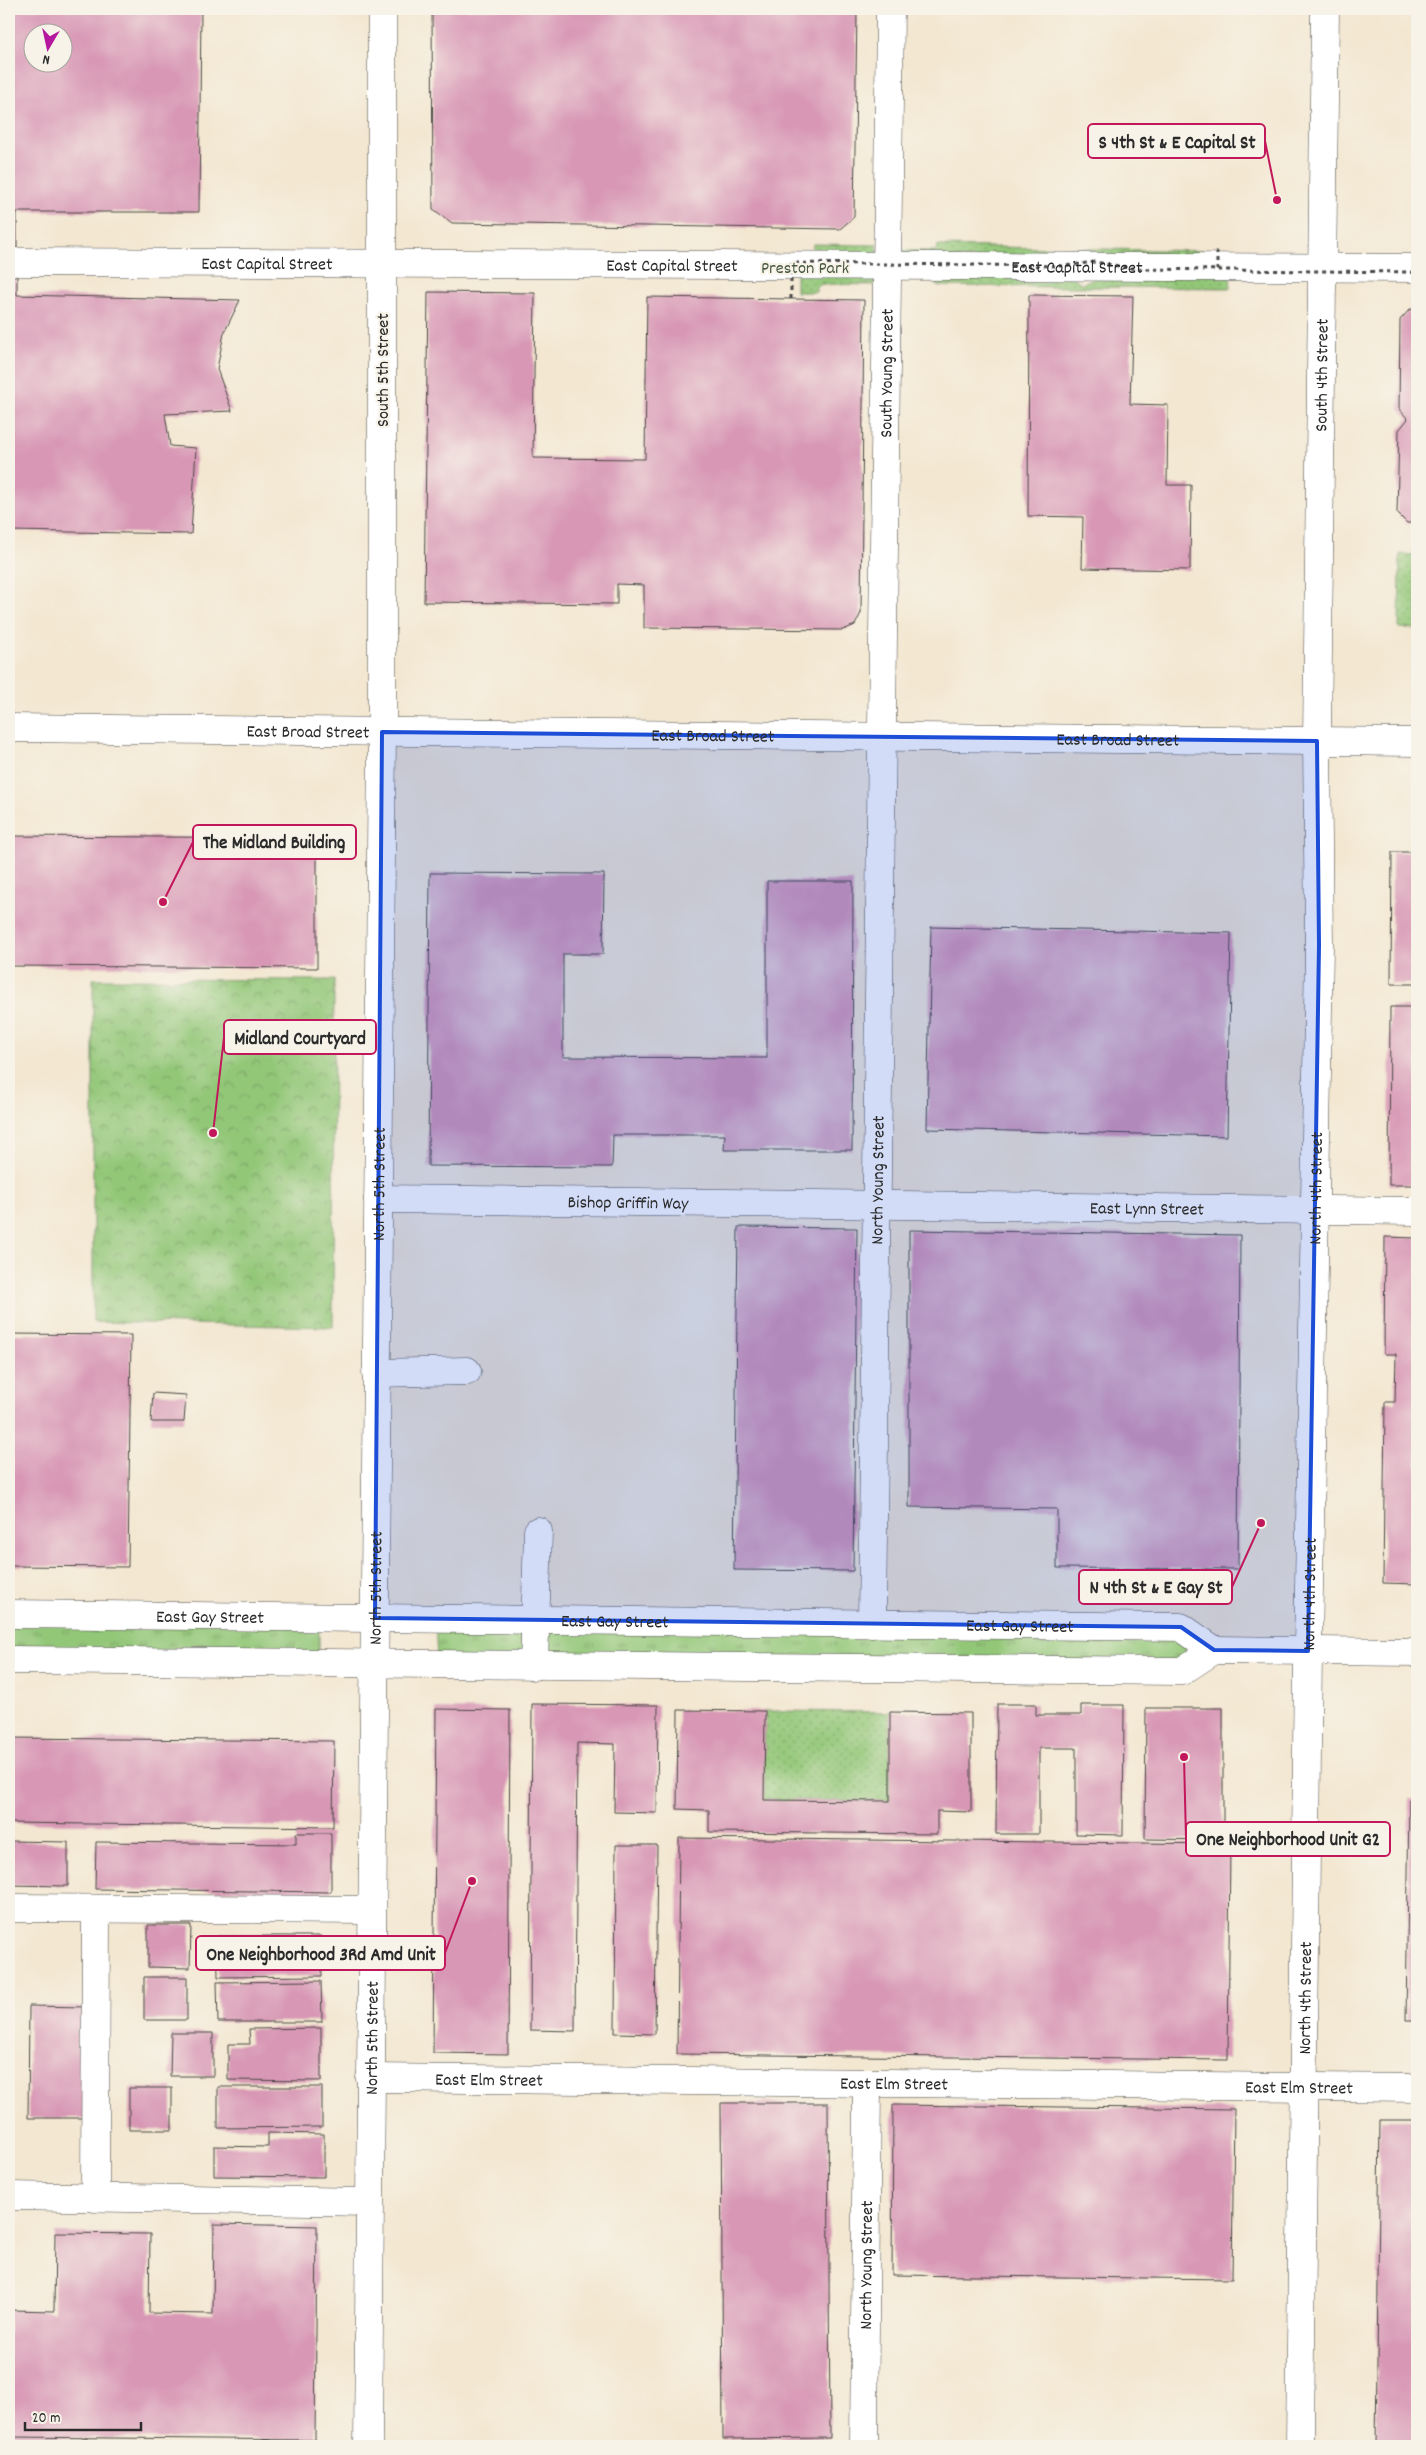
<svg xmlns="http://www.w3.org/2000/svg" width="1426" height="2455" font-family="Dekko,sans-serif">
<style>
.grass{fill:url(#grass-tufts);stroke:#5f7952}
.park{fill:url(#park-crowns);stroke:#5f7952}
.garden{fill:url(#garden-dots);stroke:#5f7952}
.building{fill:#d898b5;fill-rule:evenodd}
.lines{fill:none;stroke-linecap:round;stroke-linejoin:round}
.minor-casing{stroke:#494744;stroke-width:29}
.major-casing{stroke:#494744;stroke-width:29}
.minor{stroke:#fff;stroke-width:28}
.major{stroke:#fff;stroke-width:28}
.path-bridge{stroke:#494744;stroke-width:3;stroke-dasharray:4 4;stroke-linecap:butt}
.marked{fill:#1d4ed8;fill-opacity:0.2;stroke:#1d4ed8;stroke-width:4;stroke-linejoin:round}
.labels{text-anchor:middle;stroke-width:4.5;stroke-linejoin:round;paint-order:stroke}
.street-label{font-size:18px;fill:#2b2b2b;stroke:#f7f3e8}
.park-label{font-size:18px;fill:#4a5a42;stroke:#f7f3e8}
.leader{fill:none;stroke:#c2185b;stroke-width:2}
.callout-dot{fill:#c2185b;stroke:#f7f3e8;stroke-width:2}
.callout{fill:#f7f3e8;stroke:#c2185b;stroke-width:2}
.callout-label{font-size:19px;text-anchor:middle;font-weight:bold;fill:#2b2b2b}
</style>
<defs>
<pattern id="grass-tufts" width="24" height="20" patternUnits="userSpaceOnUse" patternTransform="scale(1.25)"><rect width="24" height="20" fill="#93c778"/><path d="M3 7l-1-3M5 7V3M7 7l1-3M15 17l-1-3M17 17v-4M19 17l1-3" fill="none" stroke="#78a263"/></pattern>
<pattern id="park-crowns" width="20" height="18" patternUnits="userSpaceOnUse" patternTransform="scale(1.25)"><rect width="20" height="18" fill="#93c778"/><path d="M2 6a3 3 0 1 1 6 0M12 15a3 3 0 1 1 6 0" fill="none" stroke="#78a263"/></pattern>
<pattern id="garden-dots" width="8" height="8" patternUnits="userSpaceOnUse" patternTransform="scale(1.25)"><rect width="8" height="8" fill="#93c778"/><path d="M2 2h.1M6 6h.1" fill="none" stroke="#78a263" stroke-width="1.8" stroke-linecap="round"/></pattern>
</defs>
<rect width="100%" height="100%" fill="#f7f3e8"/>
<filter id="ink" filterUnits="userSpaceOnUse"><feTurbulence type="fractalNoise" baseFrequency=".02" numOctaves="2"/><feDisplacementMap in="SourceGraphic" scale="10" xChannelSelector="R" yChannelSelector="G"/><feConvolveMatrix kernelMatrix="1 2 1 2 8 2 1 2 1" color-interpolation-filters="sRGB"/></filter>
<filter id="wash" filterUnits="userSpaceOnUse"><feTurbulence type="fractalNoise" baseFrequency=".0096" numOctaves="4" result="noise"/><feDisplacementMap in="SourceGraphic" scale="20" xChannelSelector="R" yChannelSelector="G"/><feGaussianBlur stdDeviation="1.12" result="paint"/><feColorMatrix in="noise" values="0 0 0 0 0 0 0 0 0 0 0 0 0 0 0 0 0 1.4 0 .05"/><feComposite in="paint" operator="in"/></filter>
<g filter="url(#wash)">
<rect width="100%" height="100%" fill="#f3e7d1"/>
<!-- grass -->
<path class="grass" d="M9 1614 319 1620V1659L9 1660Z
M435 1623 1181 1627 1214 1650 1182 1671 437 1660Z"/>
<!-- park -->
<path class="park" d="M93 979 334 980 333 1327 93 1322Z"/>
<!-- garden -->
<path class="garden" d="M813 244 877 245V250L936 251 937 246 1211 251V264L812 255Z
M1110 269 1230 275 1231 288 937 286 936 280 875 279 874 285 822 284 816 287V292H796V270L1068 273 1082 284Z
M1400 554 1417 555V629L1399 628Z
M765 1711 890 1712V1801L764 1800Z"/>
<g id="blocks">
<!-- building -->
<path class="building" d="M9 9H201L199 212H17V295L240 300 224 333 217 369 232 411 165 414 170 446 196 448 191 534 9 531ZM32 32H62V62H32Z
M432 9H857L854 217 840 229 452 223 433 209Z
M428 292 535 293 533 458 645 459 647 297 864 300 861 613 855 625 843 630 644 628V585L617 584V604L424 602Z
M1029 295 1133 296 1130 404 1168 405 1167 485H1191L1190 570 1082 568 1083 517 1028 516Z
M1410 309 1417 310V523H1407L1397 513 1399 430 1408 419 1399 409 1400 320Z
M9 836 317 838V968L9 966Z
M1392 852H1417V984H1391Z
M430 873 604 874 603 954H563V1057L767 1058V881H853L852 1150H724L725 1135H613L612 1167 428 1166Z
M931 927 1231 933 1227 1136 927 1129Z
M1390 1007H1417V1185H1389Z
M738 1227 857 1228 853 1571 734 1570Z
M909 1230 1240 1235 1238 1569 1057 1568V1509L909 1507Z
M1385 1237 1417 1238V1584L1383 1583 1385 1402H1395L1396 1354H1384Z
M9 1334 131 1335 128 1567 9 1566Z
M153 1393 186 1395 184 1422H151Z
M532 1704 658 1705 657 1813 614 1812 615 1744 577 1743 575 2031 530 2030Z
M997 1704H1036V1715H1081V1705H1124L1123 1835 1076 1834V1748H1039V1834H996Z
M1146 1708H1223V1840L1145 1839Z
M436 1709 510 1710 508 2054 433 2053Z
M678 1710 765 1711 764 1800 890 1801V1712L971 1713V1812L937 1811V1834L709 1832V1810L677 1809Z
M9 1738 334 1741 333 1827 9 1823Z
M1409 1799H1417V2028H1415V2020H1406Z
M296 1833H331V1892L95 1889 96 1842 296 1844Z
M679 1838 1230 1844 1228 2060 677 2054Z
M9 1841 68 1842V1886L9 1885Z
M616 1845H657L655 2034 615 2033Z
M148 1925H191L190 1968 148 1967Z
M217 1936H321L322 1976 218 1977Z
M144 1977H187V2020H144Z
M321 1981 322 2022H218L217 1982Z
M29 2006 86 2007V2118H28Z
M321 2028V2081L228 2080V2044H250L249 2029Z
M171 2033H213V2076H170Z
M218 2087H322V2127L218 2128Z
M129 2088H172V2130H129Z
M721 2103H828L830 2438 723 2439Z
M893 2105 1234 2109 1232 2279 892 2275Z
M1380 2120H1417V2446H1376Z
M268 2133 324 2134V2177L214 2176V2146L268 2147Z
M214 2224 317 2226 315 2440 9 2437V2310L54 2311 55 2233 150 2234 149 2313 213 2314Z"/>
</g>
</g>
<g filter="url(#ink)">
<use href="#blocks" fill-opacity="0" stroke="#494744" stroke-width="1"/>
<g class="lines">
<defs>
<g id="minor">
<path id="s1" d="M17 262 1417 268"/>
<path id="s2" d="M378 1199 1417 1211"/>
<path d="M376 1373 467 1371"/>
<path id="s3" d="M9 1614 1181 1627 1214 1650"/>
<path id="s4" d="M872 1624 890 9"/>
<path d="M9 1660 1182 1671 1214 1650 1417 1652"/>
<path d="M534 1666 538 1531"/>
<path d="M9 1908 372 1910"/>
<path id="s5" d="M370 2078 1417 2088"/>
<path d="M9 2196 369 2202"/>
<path d="M95 2198 96 1909"/>
<path id="s6" d="M368 2446 382 732V9"/>
<path id="s7" d="M864 2446 867 2083"/>
</g>
<g id="major">
<path id="s8" d="M9 728 1417 742"/>
<path id="s9" d="M1300 2446 1308 1651 1319 945 1317 741 1325 9"/>
</g>
</defs>
<!-- minor casing -->
<use href="#minor" class="minor-casing"/>
<!-- major casing -->
<use href="#major" class="major-casing"/>
<!-- minor -->
<use href="#minor" class="minor"/>
<!-- major -->
<use href="#major" class="major"/>
<!-- path-bridge -->
<path class="path-bridge" d="M1217 251V270
M791 299V263L1064 266 1095 262 1136 269 1411 272 1417 274"/>
</g>
</g>
<!-- marked area -->
<path class="marked" d="M382 732 1317 741 1319 945 1308 1651 1214 1650 1181 1627 375 1618Z"/>
<g class="labels">
<!-- street labels -->
<g class="street-label">
<text dy="6" stroke="none"><textPath href="#s1" startOffset="250">East Capital Street</textPath></text>
<text dy="6" stroke="none"><textPath href="#s1" startOffset="655">East Capital Street</textPath></text>
<text dy="6" stroke="none"><textPath href="#s1" startOffset="1060">East Capital Street</textPath></text>
<text transform="translate(382 370) rotate(-90)" y="6">South 5th Street</text>
<text dy="6" stroke="none"><textPath href="#s4" startOffset="1251">South Young Street</textPath></text>
<text dy="6" stroke="none"><textPath href="#s9" startOffset="2071">South 4th Street</textPath></text>
<text dy="6" stroke="none"><textPath href="#s8" startOffset="299">East Broad Street</textPath></text>
<text dy="6" stroke="none"><textPath href="#s8" startOffset="704">East Broad Street</textPath></text>
<text dy="6" stroke="none"><textPath href="#s8" startOffset="1109">East Broad Street</textPath></text>
<text dy="6" stroke="none"><textPath href="#s4" startOffset="444">North Young Street</textPath></text>
<text dy="6" stroke="none"><textPath href="#s6" startOffset="1262">North 5th Street</textPath></text>
<text dy="6" stroke="none"><textPath href="#s9" startOffset="1258">North 4th Street</textPath></text>
<text dy="6" stroke="none"><textPath href="#s2" startOffset="250">Bishop Griffin Way</textPath></text>
<text dy="6" stroke="none"><textPath href="#s2" startOffset="769">East Lynn Street</textPath></text>
<text dy="6" stroke="none"><textPath href="#s6" startOffset="858">North 5th Street</textPath></text>
<text dy="6" stroke="none"><textPath href="#s9" startOffset="852">North 4th Street</textPath></text>
<text dy="6" stroke="none"><textPath href="#s3" startOffset="201">East Gay Street</textPath></text>
<text dy="6" stroke="none"><textPath href="#s3" startOffset="606">East Gay Street</textPath></text>
<text dy="6" stroke="none"><textPath href="#s3" startOffset="1011">East Gay Street</textPath></text>
<text dy="6" stroke="none"><textPath href="#s9" startOffset="448">North 4th Street</textPath></text>
<text dy="6" stroke="none"><textPath href="#s6" startOffset="408">North 5th Street</textPath></text>
<text dy="6" stroke="none"><textPath href="#s5" startOffset="119">East Elm Street</textPath></text>
<text dy="6" stroke="none"><textPath href="#s5" startOffset="524">East Elm Street</textPath></text>
<text dy="6" stroke="none"><textPath href="#s5" startOffset="929">East Elm Street</textPath></text>
<text dy="6" stroke="none"><textPath href="#s7" startOffset="181">North Young Street</textPath></text>
</g>
<!-- park labels -->
<g class="park-label">
<text x="805" y="273">Preston Park</text>
</g>
</g>
<!-- callouts -->
<path class="leader" d="M1277 200L1265 141M163 902L193 842M213 1133L224 1037M1261 1523L1232 1587M1184 1757L1186 1839M472 1881L445 1953"/>
<g class="callout-dot">
<circle cx="1277" cy="200" r="5"/>
<circle cx="163" cy="902" r="5"/>
<circle cx="213" cy="1133" r="5"/>
<circle cx="1261" cy="1523" r="5"/>
<circle cx="1184" cy="1757" r="5"/>
<circle cx="472" cy="1881" r="5"/>
</g>
<g class="callout">
<rect x="1088" y="124" width="177" height="34" rx="5"/>
<rect x="193" y="825" width="163" height="34" rx="5"/>
<rect x="224" y="1020" width="152" height="34" rx="5"/>
<rect x="1079" y="1570" width="153" height="34" rx="5"/>
<rect x="1186" y="1822" width="204" height="34" rx="5"/>
<rect x="196" y="1936" width="249" height="34" rx="5"/>
</g>
<g class="callout-label">
<text x="1177" y="148">S 4th St &amp; E Capital St</text>
<text x="274" y="848">The Midland Building</text>
<text x="300" y="1044">Midland Courtyard</text>
<text x="1156" y="1593">N 4th St &amp; E Gay St</text>
<text x="1288" y="1845">One Neighborhood Unit G2</text>
<text x="321" y="1960">One Neighborhood 3Rd Amd Unit</text>
</g>
<!-- margin -->
<rect width="1426" height="2455" fill="none" stroke="#f7f3e8" stroke-width="30"/>
<!-- north arrow -->
<g transform="translate(48 48) rotate(189)"><circle r="24" fill="#f7f3e8" stroke="#a5a39c"/>
<path d="M0-4L9 19L0 12L-9 19Z" fill="#b5179e"/>
<text y="-8" font-size="14" font-weight="bold" text-anchor="middle" fill="#2b2b2b">N</text>
</g>
<!-- scale -->
<path d="M25 2422v8h116v-8" fill="none" stroke="#2b2b2b" stroke-width="2.5"/>
<text x="32" y="2422" font-size="15" fill="#2b2b2b" stroke="#f7f3e8" stroke-width="4" paint-order="stroke">20 m</text>
</svg>
